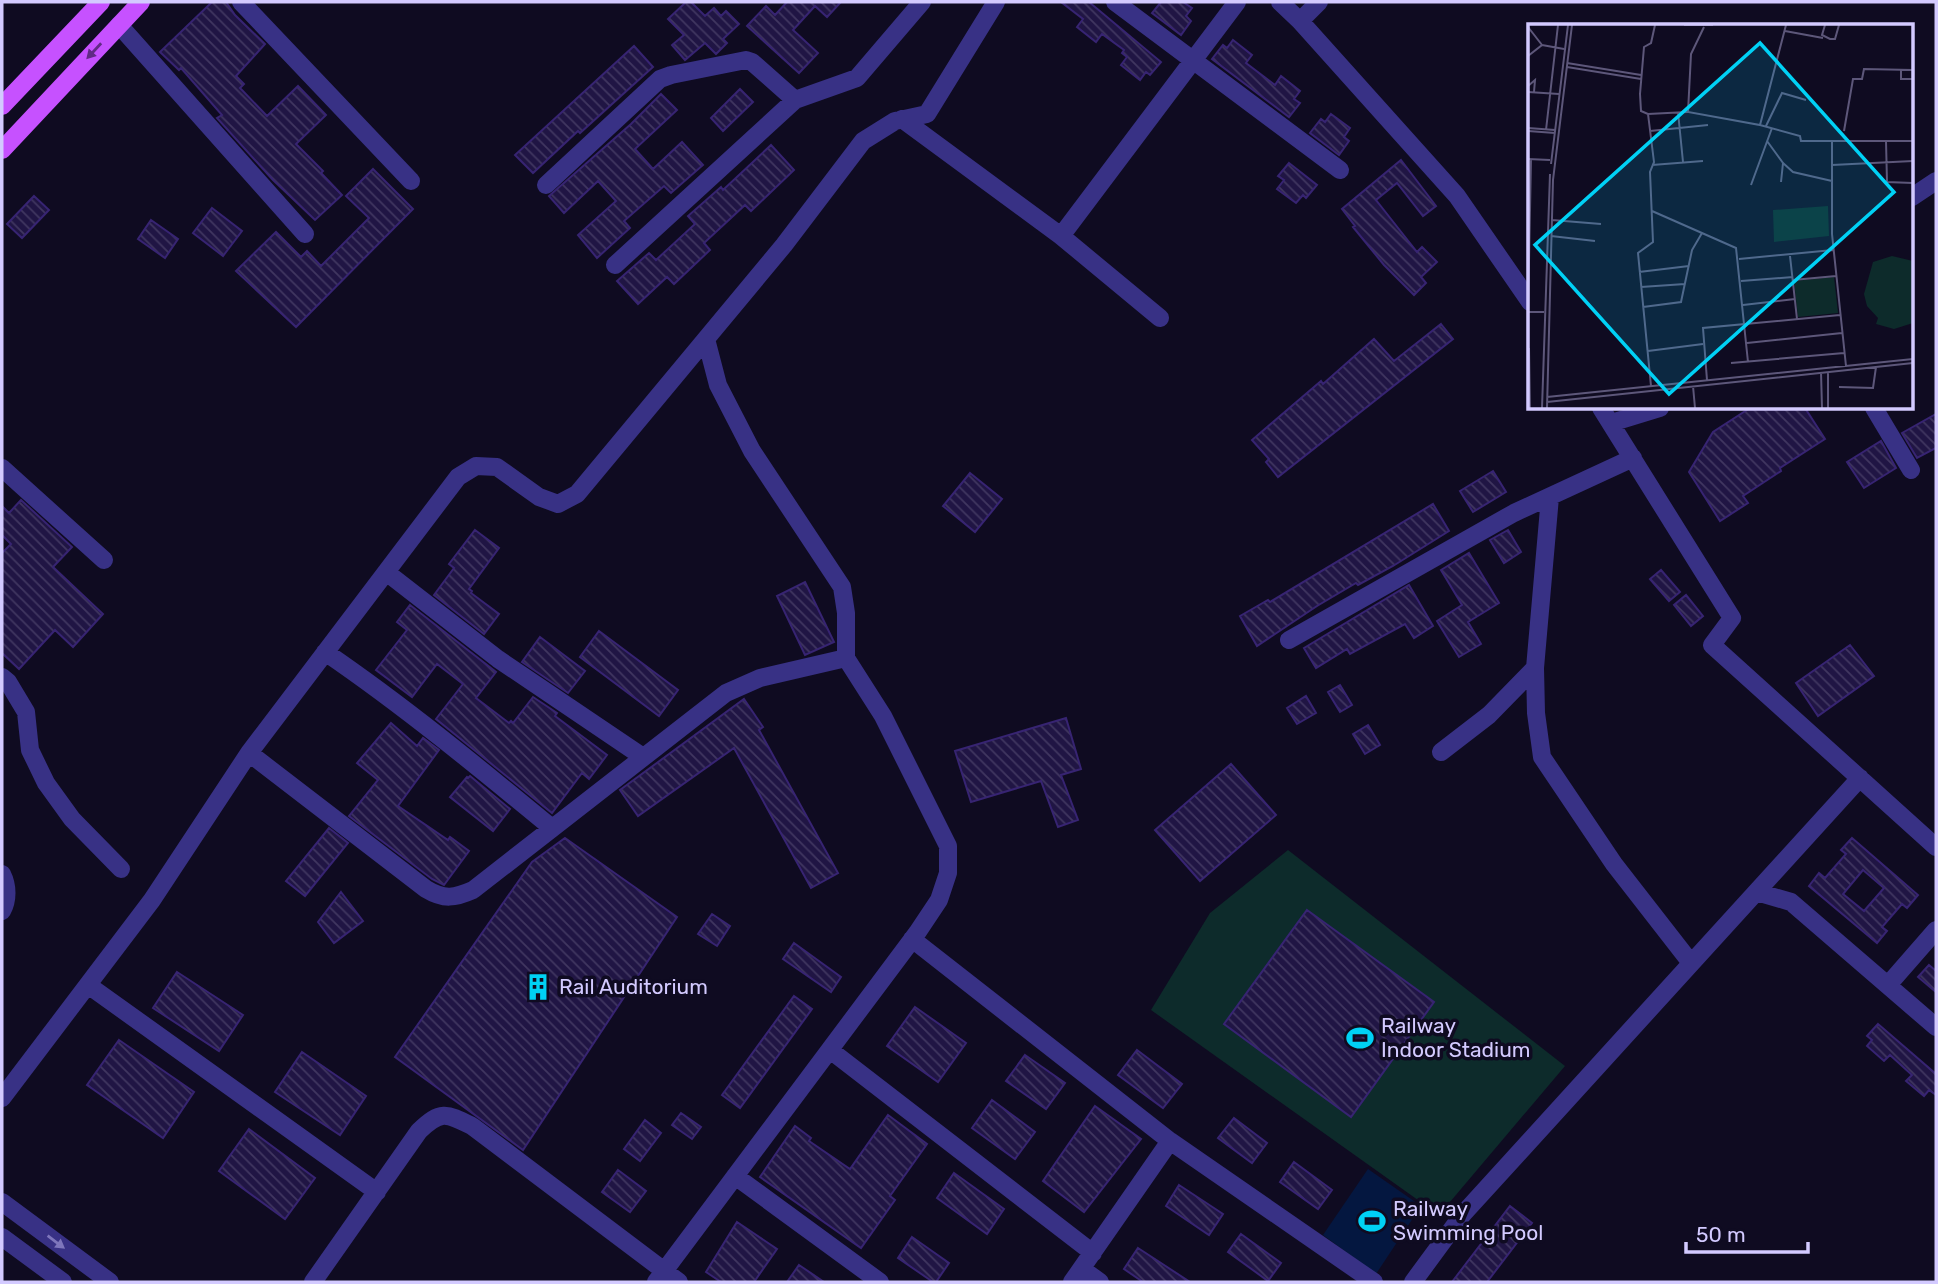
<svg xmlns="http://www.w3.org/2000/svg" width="1938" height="1284" font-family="Rubik,sans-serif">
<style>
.pitch{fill:#0d2b2b}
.water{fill:#041740}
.building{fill:url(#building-back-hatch);stroke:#372472;stroke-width:2;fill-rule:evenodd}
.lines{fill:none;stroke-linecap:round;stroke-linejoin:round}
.minor{stroke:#383185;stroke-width:18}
.major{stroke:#c651ff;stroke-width:18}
.oneway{fill:#612a85}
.oneway2{fill:#7e76bc}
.labels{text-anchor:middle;stroke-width:7;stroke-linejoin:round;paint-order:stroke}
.poi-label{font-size:21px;fill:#d3caff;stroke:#0f0b21;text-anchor:start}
.inset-road{fill:none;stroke:#5d577a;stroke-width:2}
.view{fill:#00d1f5;fill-opacity:0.15;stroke:#00d1f5;stroke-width:3.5}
.inset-edge{fill:none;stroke:#d3caff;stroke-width:3.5}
</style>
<defs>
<pattern id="building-back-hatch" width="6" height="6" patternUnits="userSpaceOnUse" patternTransform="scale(1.75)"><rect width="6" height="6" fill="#201544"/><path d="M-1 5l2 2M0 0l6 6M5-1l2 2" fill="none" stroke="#403660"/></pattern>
</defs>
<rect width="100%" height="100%" fill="#0f0b21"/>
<!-- pitch -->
<path class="pitch" d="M1288 850 1565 1066 1439 1215 1151 1010 1210 913Z"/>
<!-- water -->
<path class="water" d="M1368 1169 1421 1206 1376 1274 1323 1235Z"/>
<!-- building -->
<path class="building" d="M212 2H226L235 15 265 44 236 76 244 84 240 88 267 116 298 86 326 115 296 144 323 171 321 173 342 195 315 220 273 180 217 118 222 115 181 68 179 70 160 52Z
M686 2H691L705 16 714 8 721 16 726 11 739 24 723 39 727 43 716 54 705 43 685 60 672 45 684 35 668 19Z
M787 2H841L827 17 815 6 793 30 818 53 799 73 747 26 766 6 775 15Z
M1061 2H1089L1161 62 1150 75 1146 72 1140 80 1121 65 1127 57 1122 53 1124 50 1102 34 1096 42 1077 27 1083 19Z
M1161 2H1183L1192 8 1186 16 1191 21 1181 35 1152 13Z
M1233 40 1252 55 1246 63 1271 82 1275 85 1281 76 1300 91 1294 99 1300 103 1289 117 1212 59 1223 45 1227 48Z
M634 46 653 67 580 133 578 131 533 173 515 155Z
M740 89 753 102 723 131 711 118Z
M661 94 677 110 635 149 653 169 682 142 703 165 671 193 664 186 624 221 630 228 597 258 578 235 616 201 598 181 564 213 549 196 631 124Z
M1331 114 1350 128 1344 137 1349 141 1339 155 1310 133 1321 119 1325 122Z
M771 145 794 170 751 211 745 205 704 243 710 250 674 284 667 277 638 304 617 281 649 253 656 260 695 224 688 216 721 187 723 190Z
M1401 160 1436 206 1423 216 1397 183 1376 200 1417 252 1422 247 1437 262 1421 277 1426 283 1414 295 1384 265 1353 227 1355 226 1342 209Z
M1289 163 1317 185 1306 198 1303 195 1296 203 1277 189 1284 180 1278 176Z
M373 169 413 209 296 327 236 271 276 232 301 257 307 251 321 266 369 218 346 196Z
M34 196 49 210 22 238 7 224Z
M212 208 242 231 223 256 193 233Z
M151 220 178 239 165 258 138 239Z
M1441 324 1453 339 1278 477 1266 462 1269 459 1252 440 1321 381 1323 384 1374 339 1394 361Z
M1750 408H1805L1825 439 1780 468 1781 471 1743 496 1748 503 1720 521 1689 472 1713 432Z
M1936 414V448L1917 458 1902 433Z
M1881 441 1896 468 1864 488 1847 462Z
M1493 471 1506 492 1473 512 1460 491Z
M970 473 1002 499 975 532 943 506Z
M21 500 72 547 53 567 103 614 73 647 55 630 19 669 2 653V553L11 544 2 535V506L9 513Z
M1433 504 1449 531 1393 566 1358 585 1356 583 1317 606 1257 646 1240 616 1268 600 1270 602Z
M475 530 499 548 469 589 472 591 471 593 499 614 484 634 434 595 454 568 449 564Z
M1508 530 1521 552 1504 563 1490 540Z
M1469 553 1499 603 1468 622 1481 644 1459 657 1437 621 1462 605 1441 570Z
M1661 570 1680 592 1669 601 1650 579Z
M805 582 834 642 805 655 777 596Z
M1409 585 1433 626 1414 638 1405 624 1350 654 1347 649 1316 668 1304 648Z
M1686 595 1703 616 1691 626 1674 605Z
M410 605 496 672 476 698 509 723 511 721 513 723 533 697 557 713 555 716 607 755 589 779 582 773 552 813 436 719 463 684 437 664 412 697 376 670 407 630 397 622Z
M599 631 678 690 659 716 580 657Z
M540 637 585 671 568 693 522 662Z
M1850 645 1874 676 1818 716 1796 683Z
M1340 685 1352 705 1340 712 1328 692Z
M1306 696 1316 713 1297 724 1287 708Z
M744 699 763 727 759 730 838 873 811 888 734 748 638 816 620 790Z
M1066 718 1081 769 1061 775 1078 820 1058 827 1041 781 971 802 955 751Z
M391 723 417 746 423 738 439 750 398 806 448 840 450 837 469 851 444 885 432 879 349 816 378 780 357 763Z
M1368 725 1380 745 1365 754 1353 734Z
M1231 764 1276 815 1200 881 1155 830Z
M470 776 510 809 493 831 450 797 467 777 468 778Z
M329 828 348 843 305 896 286 881Z
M565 838 677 917 523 1150 395 1057 532 862Z
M1852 838 1918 895 1907 908 1902 904 1882 927 1887 931 1877 943 1809 886 1819 873 1825 878 1846 854 1841 850ZM1863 870 1884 888 1864 911 1843 894Z
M341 892 363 921 334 943 318 922Z
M1307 910 1434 1002 1351 1117 1224 1024Z
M712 914 730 926 717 946 698 934Z
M794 943 841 977 831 992 783 959Z
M1929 965 1936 971V992L1918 977Z
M177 972 243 1015 219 1051 153 1008Z
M794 996 812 1009 740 1108 722 1095Z
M915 1007 966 1043 938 1082 887 1046Z
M1878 1024 1936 1074V1095L1929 1090 1924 1096 1906 1081 1912 1075 1890 1055 1884 1061 1867 1046 1872 1040 1867 1036Z
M119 1040 194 1092 163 1138 87 1085Z
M1137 1050 1182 1084 1163 1108 1118 1075Z
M302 1052 366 1096 340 1135 275 1092Z
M1025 1055 1065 1083 1046 1109 1006 1081Z
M992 1100 1035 1132 1015 1159 972 1128Z
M1095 1106 1141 1139 1084 1212 1043 1181Z
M681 1113 701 1127 692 1139 672 1125Z
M888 1115 927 1144 890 1196 895 1200 861 1248 760 1177 795 1126 811 1138 809 1141 850 1169Z
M1234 1118 1267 1143 1252 1163 1218 1138Z
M645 1120 661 1133 640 1161 624 1149Z
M249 1129 315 1178 285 1219 219 1171Z
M1294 1162 1332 1190 1318 1209 1280 1182Z
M618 1170 646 1191 630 1212 602 1192Z
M954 1173 1004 1209 987 1234 937 1198Z
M1179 1185 1223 1214 1209 1235 1166 1206Z
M1510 1206 1532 1223 1487 1282H1452Z
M737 1222 777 1249 754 1282H721L706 1272Z
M1241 1234 1281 1263 1268 1281 1228 1252Z
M912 1237 949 1263 936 1282H933L898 1258Z
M1138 1248 1190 1282H1143L1124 1269Z
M799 1265 824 1282H787Z"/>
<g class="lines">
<!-- minor -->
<path class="minor" d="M241 2 411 181
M1115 2 1340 170
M1280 2 1300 21
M1319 2 1300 21 1457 196 1530 302
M119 25 305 234
M902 119 1061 236 1160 318
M546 185 660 79 671 75 746 60 752 62 795 100
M1912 197 1936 181
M1061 236 1237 2
M615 265 795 100 857 78 922 2
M1601 408 1732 618 1712 645 1936 847
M1874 408 1911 470
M1611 423 1660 408
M2 468 104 560
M386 572 498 659 643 757
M1289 640 1514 513 1633 458
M325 652C404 706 478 767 552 828
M1535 668 1536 713 1542 757 1614 864 1691 963
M2 677 8 682 26 712 30 750 46 783 72 819 121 869
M1441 752 1489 715 1535 668 1550 497
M249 753 426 889C444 900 455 898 473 890L726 693 760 678 846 658
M2 874C8 886 8 900 2 911
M1757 892 1791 902 1936 1027
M912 939 1170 1141 1374 1282
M88 985 377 1192
M1888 985 1936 930
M830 1050 1093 1253
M2 1098 152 900 249 753 458 477 476 466 497 467 539 497 558 504 577 494 784 245 863 141 895 121 927 114 996 2
M735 1176 880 1282
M2 1202 110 1282
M2 1237 63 1282
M1082 1269 1100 1282
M313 1282 419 1131C441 1110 446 1113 472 1126L679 1282
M656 1282 917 933 939 900 948 873V846L883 716 846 658V613L842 587 752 451 718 385 706 339
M1072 1282 1170 1141
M1413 1282 1463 1214 1860 778"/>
<!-- major -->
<path class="major" d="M2 106 101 2
M2 150 141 2"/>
</g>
<!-- one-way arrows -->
<defs><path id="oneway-solid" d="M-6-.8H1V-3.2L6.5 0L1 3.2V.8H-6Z" transform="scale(1.75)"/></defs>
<use class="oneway" href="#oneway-solid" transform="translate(94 51) rotate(133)"/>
<use class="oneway2" href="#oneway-solid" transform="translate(56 1242) rotate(37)"/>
<!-- icons -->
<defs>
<symbol id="building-bare" viewBox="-9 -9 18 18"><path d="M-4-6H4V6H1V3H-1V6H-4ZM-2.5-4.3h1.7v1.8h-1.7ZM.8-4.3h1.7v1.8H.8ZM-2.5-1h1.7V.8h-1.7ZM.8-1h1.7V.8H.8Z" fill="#00d1f5" stroke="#0f0b21" stroke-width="2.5" paint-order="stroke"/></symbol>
<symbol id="stadium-bare" viewBox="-9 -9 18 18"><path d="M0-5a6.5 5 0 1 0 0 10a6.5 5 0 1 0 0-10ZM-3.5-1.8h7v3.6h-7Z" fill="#00d1f5" stroke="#0f0b21" stroke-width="2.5" paint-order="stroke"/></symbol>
</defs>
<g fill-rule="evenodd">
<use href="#building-bare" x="519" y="968" width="38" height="38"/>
<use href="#stadium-bare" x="1341" y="1019" width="38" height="38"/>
<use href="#stadium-bare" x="1353" y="1202" width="38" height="38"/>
</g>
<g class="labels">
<!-- poi labels -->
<g class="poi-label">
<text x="559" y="994">Rail Auditorium</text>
<text x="1381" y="1033">Railway<tspan x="1381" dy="24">Indoor Stadium</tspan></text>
<text x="1393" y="1216">Railway<tspan x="1393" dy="24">Swimming Pool</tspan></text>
</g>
</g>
<!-- overview -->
<g transform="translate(1528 24)">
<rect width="385" height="385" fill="#0f0b21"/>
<path d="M306 253 310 289 270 293 266 257Z" fill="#0d2b2b"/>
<path d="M300 182 301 212 246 218 245 186ZM364 232 385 237V299L366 305 348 300 350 294 339 282 336 270 345 238Z" fill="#0d2b2b"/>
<path class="inset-road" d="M156 1H185M297 1 294 11 302 15H307L311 1M0 3 14 21 0 32M176 3 163 30 160 88 232 101 258 1M257 7 295 14M14 21 36 25M39 39 113 51M39 43 113 55M373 46V55H385M0 62 7 56 6 68M0 68 31 70M150 88 155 138M120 90 159 88M232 101 272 112 273 117H385M238 102 254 69 278 76M0 104 27 106M18 106 30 1M0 107 27 109M122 107 180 101M316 107 325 55H334L336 45 385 46M239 117 255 139 253 158M304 117V210L318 342M358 117 359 158 385 159M0 135 22 136M3 135 0 288H16M255 139 265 148 304 157M23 140 40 1M124 141 175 137M304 141 385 137M223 161 244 104M124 187 208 224 220 338M24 196 73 200M23 212 67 217M262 232 269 295M211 235 305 226M111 248 161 242M265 256 308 252M213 257 265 253M113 263 157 260M215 281 267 275M115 283 153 278 164 226 174 209M219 319 314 309M1 324 2 384M120 327 175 320M203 339 316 329M293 348 294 384M179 356 175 304 312 291M123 362 110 229 125 218 122 148 126 138 120 90 113 87 112 70 116 23 123 19 127 1M165 362 167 384M311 363 345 364 348 343M19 373 385 335M19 378 385 339M14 384 22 150M19 384 25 156 44 1M300 384V349"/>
<path class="view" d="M232 19 366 168 141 370 7 221Z"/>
<rect width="385" height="385" class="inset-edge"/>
</g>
<!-- border -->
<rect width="1938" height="1284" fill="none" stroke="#d3caff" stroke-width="7"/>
<!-- scale -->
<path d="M1686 1242v10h122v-10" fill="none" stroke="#d3caff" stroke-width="3.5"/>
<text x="1696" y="1242" font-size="21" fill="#d3caff" stroke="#0f0b21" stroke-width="5" paint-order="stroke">50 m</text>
</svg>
